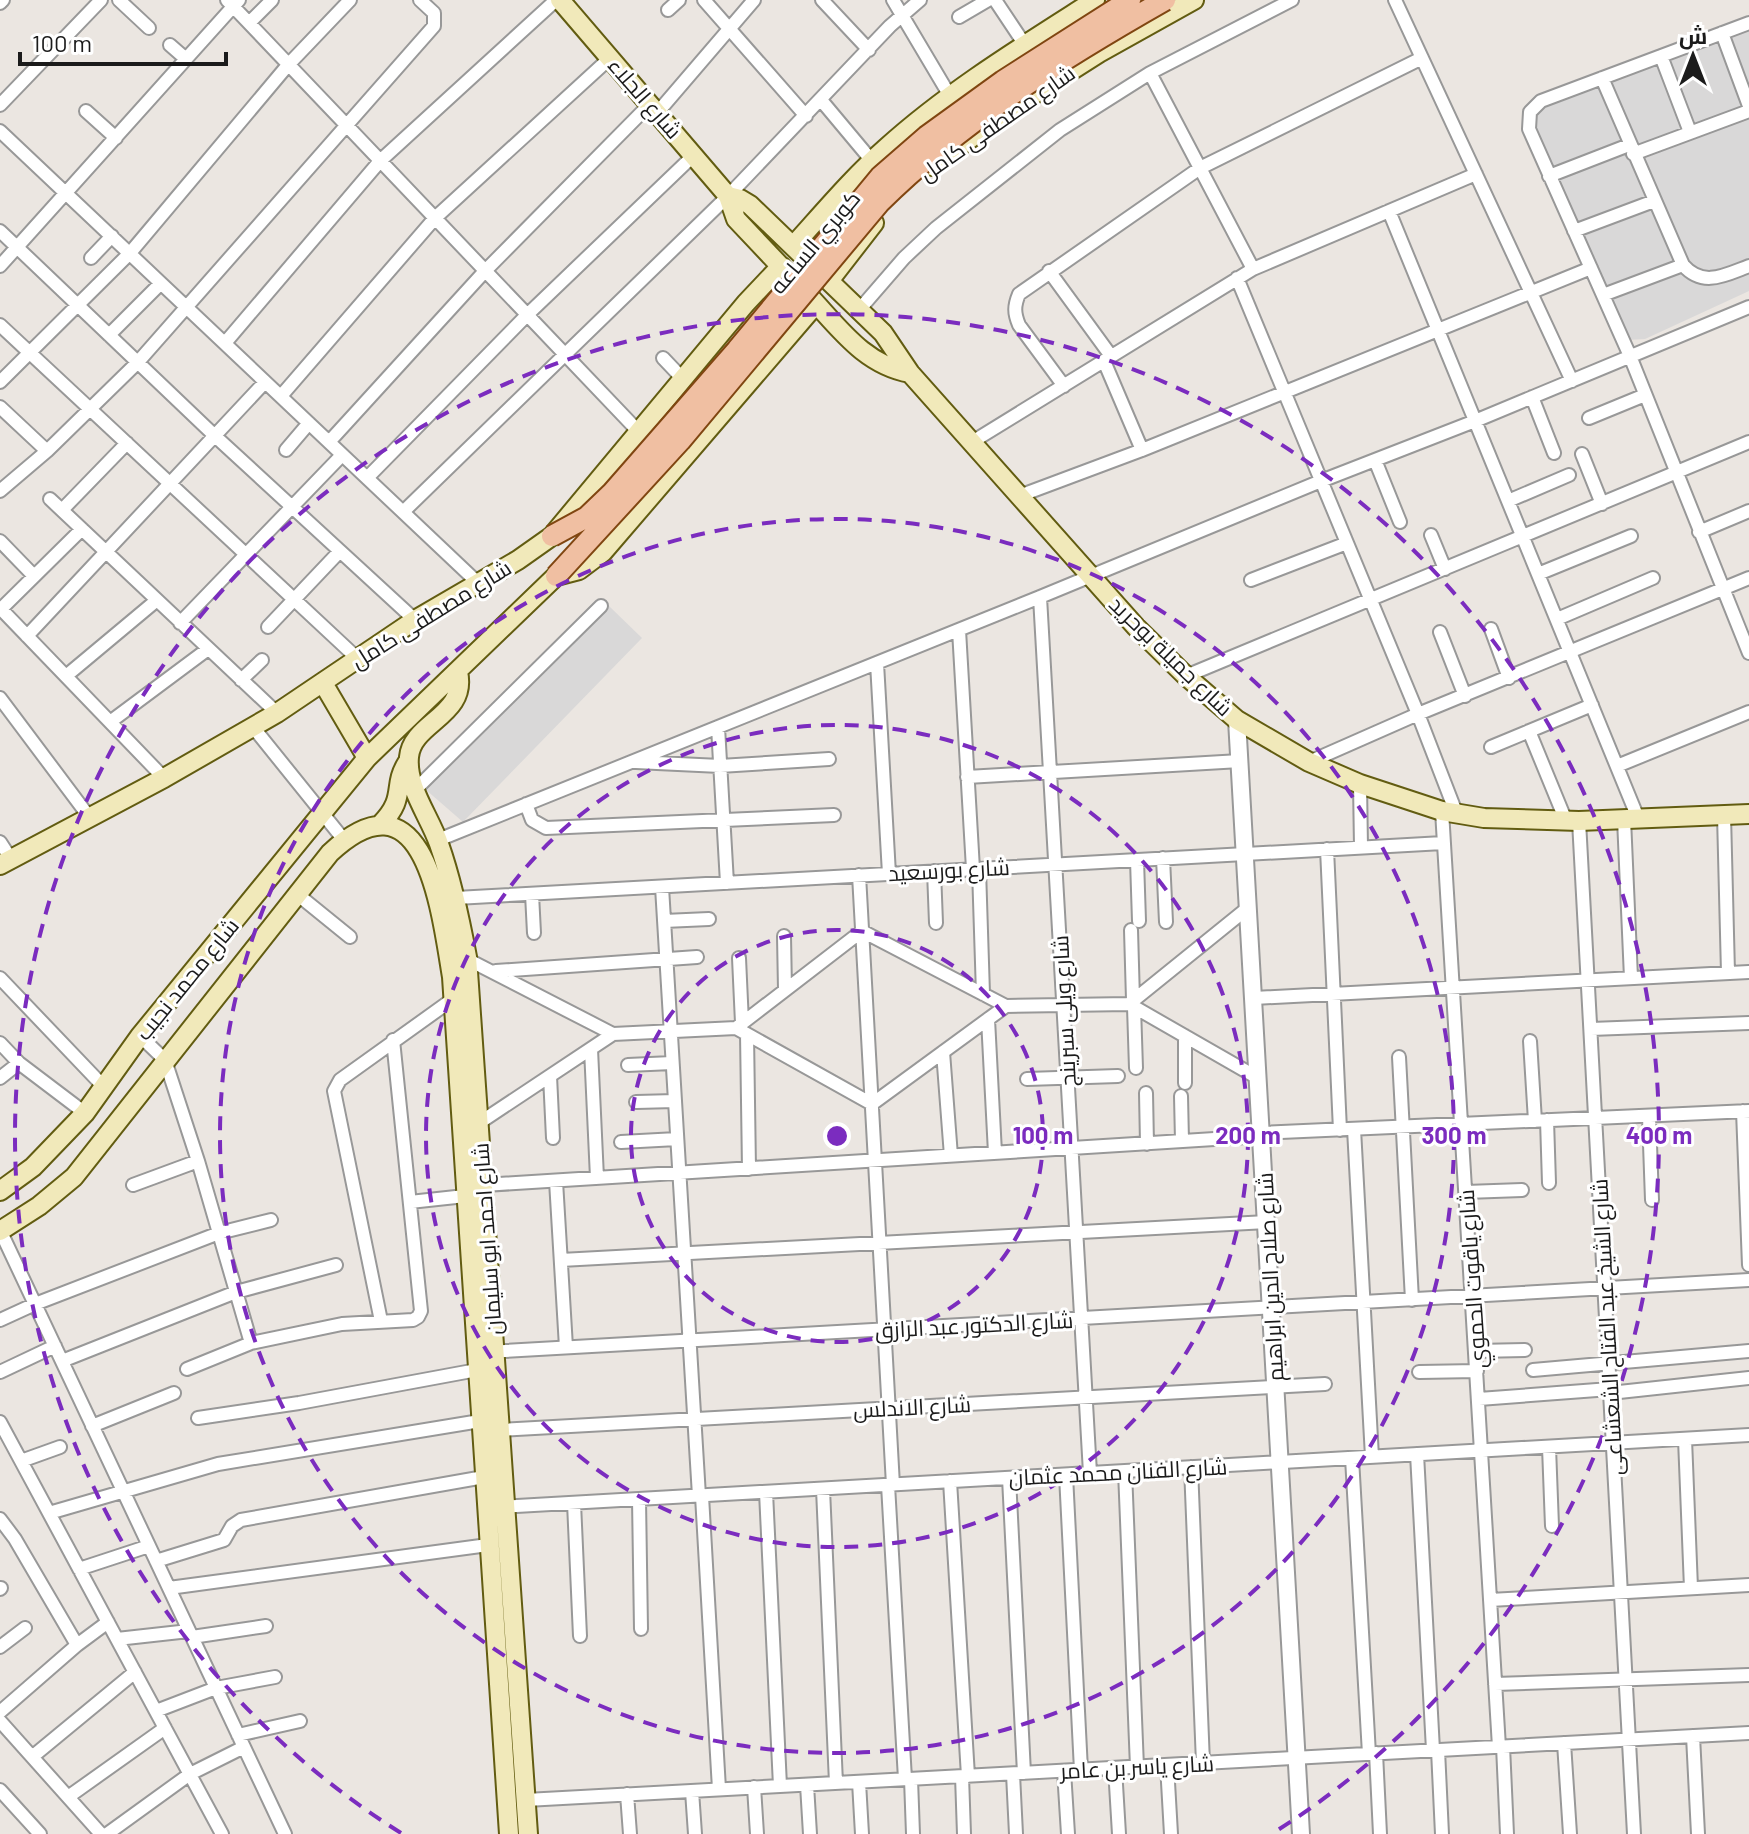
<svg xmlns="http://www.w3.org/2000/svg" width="1749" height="1834" font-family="Barlow,Cairo,sans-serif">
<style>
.residential{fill:#d9d8d8}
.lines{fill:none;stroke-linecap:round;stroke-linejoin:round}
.minor-casing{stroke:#989898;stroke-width:16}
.tertiary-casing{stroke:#989898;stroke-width:20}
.secondary-casing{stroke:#625c11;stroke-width:22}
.minor{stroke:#fff;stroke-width:12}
.tertiary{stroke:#fff;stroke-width:16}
.secondary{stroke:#f1e9ba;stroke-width:18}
.primary-bridge-casing{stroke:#804611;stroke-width:24;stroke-linecap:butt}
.primary-bridge{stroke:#f0bfa2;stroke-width:20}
.ring{fill:none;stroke:#7b2cbf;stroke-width:4;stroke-dasharray:14 10}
.labels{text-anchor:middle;stroke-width:6;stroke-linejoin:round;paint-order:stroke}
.street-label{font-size:22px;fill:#1b1b1b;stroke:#fff}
.centre{fill:#7b2cbf;stroke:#fff;stroke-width:4}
.ring-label{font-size:24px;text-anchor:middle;font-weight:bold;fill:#7b2cbf;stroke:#fff;stroke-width:6;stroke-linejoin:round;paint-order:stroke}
</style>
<rect width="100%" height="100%" fill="#ebe6e1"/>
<!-- residential -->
<path class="residential" d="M1749 19V291L1645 339 1625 340 1619 335 1527 109Z
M609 606 642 638 463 822 425 789Z"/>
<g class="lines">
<defs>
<path id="minor" d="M119 0 149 28
M227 0 638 431
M704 0 806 116
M822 0 869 50
M893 0 950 96
M995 0 1025 45
M1395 0 1572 381
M0 3 3 0
M668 10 679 0
M959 17 988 0
M249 23 272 0
M1749 23 1541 101 1530 112 1529 129 1630 356 1749 653
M1722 33 1749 106
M170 45 186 59
M1661 56 1690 132
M1150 73 1253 269
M1602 78 1683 265C1703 288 1725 275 1749 266
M821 100 872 161
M0 105 101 0
M86 111 116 138
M658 112 754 0
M0 131 478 583
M1633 154 1749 111
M1549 176 1629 145
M1389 211 1638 818
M0 231 215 436 415 620
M1574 231 1654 201
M91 258 112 236
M0 266 239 0
M1049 271 1111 356
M1237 278 1418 714 1457 815
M1603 295 1683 265
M859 310 904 258 936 228 1060 130 1150 73 1292 0
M0 325 358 659
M109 335 160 284
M225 343 380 161 556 0
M663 358 683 379
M1104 361 1142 450
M0 382 130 253 288 65 350 0
M1064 386 1019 325C1014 313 1014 306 1019 294L1200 168 1422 58
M281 396 435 218 610 58
M1532 397 1554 453
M0 407 47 451
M1589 418 1645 395
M329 442 485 271 650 104
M972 442 1253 269 1476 174
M286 450 309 423
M1582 454 1602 504
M1375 460 1400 522
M367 478 527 315 694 155
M0 491 47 451 138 362 434 26V13L420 0
M1019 496 1142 450 1591 268
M50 499 277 713
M1508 501 1569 475
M62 510 127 443
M403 512 728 196 890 26 920 0
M1699 532 1749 511
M1431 535 1445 569
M0 541 34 576
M1538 574 1631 536
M1251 580 1347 543
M1040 597 1090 1473
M1 609 164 778
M0 610 82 529
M1557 619 1653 578
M180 623 342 455
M268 627 340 551
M1491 629 1509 678
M959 630 973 869
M1440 632 1465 696
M27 636 265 382
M877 663 889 874
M66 676 157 600
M1186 676 1749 442
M241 680 262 660
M0 698 90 818
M110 722 208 649
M253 727 344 840
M718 727 727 883
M1529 731 1566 821
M1491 747 1592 705
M636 762 720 766 829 759
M1309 762 1418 714 1749 578
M1617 766 1749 712
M967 777 1240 761
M1360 784 1361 847
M416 789 601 606
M526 804 532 820 546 828 834 815
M1442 811 1499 1747
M1724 815 1728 973
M1624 819 1631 978
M1579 821 1634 1834
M438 840 1040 597 1321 481 1475 421 1749 307
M0 842 11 859
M1327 849 1340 1130
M1163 858 1166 922
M1137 860 1139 921
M979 869 983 994
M934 871 936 923
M859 875 893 1485
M662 887 699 1496
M297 894 350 937
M532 894 534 933
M456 898 1443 843
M664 921 709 919
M1131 930 1133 1000
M784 936 785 990
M463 957 613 1034 736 1028
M739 958 742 1023
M496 971 697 957
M0 978 104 1087
M1254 998 1749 972
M1129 1004 1249 907
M1134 1007 1136 1068
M988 1019 995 1153
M736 1028 862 931 1006 1006 1129 1004 1258 1078
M736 1028 872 1104 1006 1006
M1591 1029 1749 1023
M747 1034 749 1169
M140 1036 165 1060 198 1161 251 1343
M1530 1041 1535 1121
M0 1043 19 1063 85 1113
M591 1049 597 1178
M943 1052 951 1156
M1399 1057 1412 1300
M628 1065 672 1063
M550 1076 553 1138
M0 1078 19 1063
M1027 1079 1118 1076
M1185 1083V1036
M1146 1093 1147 1144
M1181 1096 1182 1141
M636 1102 675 1101
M1743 1111 1749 1265
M1649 1116 1652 1200
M1547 1120 1549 1183
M479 1123 613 1034
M1354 1129 1372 1457
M1261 1133 1749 1111
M621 1142 677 1139
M556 1181 566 1347
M133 1185 198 1161
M484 1185 1262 1136
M1466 1192 1522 1190
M410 1202 465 1196
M0 1230 285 1834
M561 1260 1267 1222
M0 1320 35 1304 219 1233 271 1220
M381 1321 334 1091 340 1080 453 999
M1476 1351 1525 1350
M487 1352 1749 1280
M62 1361 236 1292 336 1265
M187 1369 251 1343 342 1324 413 1320 418 1317 421 1311 393 1040
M1533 1370 1749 1351
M0 1372 55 1346
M1419 1372 1477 1371
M1610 1393 1749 1378
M1479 1399 1610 1389
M198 1418 299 1403 477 1370
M0 1422 222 1834
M92 1426 174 1393
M500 1430 1325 1384
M1685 1439 1691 1588
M1549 1447 1552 1526
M1417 1454 1433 1750
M1352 1458 1369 1754
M21 1461 60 1447
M1191 1467 1203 1763
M1125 1471 1137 1767
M1066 1475 1081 1770
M1009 1478 1024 1773
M950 1481 968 1776
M888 1485 905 1779
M823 1489 836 1783
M766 1492 780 1786
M702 1496 719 1789
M639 1499 641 1629
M574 1503 580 1636
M501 1507 1749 1435
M49 1513 218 1464 480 1421
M0 1519 15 1539 77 1645
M156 1561 224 1540 232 1526 241 1520 484 1477
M79 1569 149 1546
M169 1588 488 1545
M0 1589 1 1588
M1490 1600 1749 1585
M192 1637 266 1626
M117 1639 189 1631
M0 1647 25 1628
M1495 1684 1749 1675
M156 1711 216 1688 275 1677
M0 1712 77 1645 108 1622
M0 1721 101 1834
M238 1735 300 1721
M1693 1736 1698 1834
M1564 1743 1570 1834
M1503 1746 1507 1834
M1438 1750 1442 1834
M1376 1753 1380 1834
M32 1757 135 1672
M1167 1765 1171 1834
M1115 1768 1119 1834
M1064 1771 1068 1834
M1013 1774 1016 1834
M962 1776 964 1834
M911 1779 913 1834
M859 1782 862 1834
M807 1785 810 1834
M754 1787 757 1834
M0 1790 40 1834
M692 1791 695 1834
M627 1794 630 1834
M68 1797 165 1728
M526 1800 1749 1733
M107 1834 190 1774 244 1747"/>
<path id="tertiary" d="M1237 720 1301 1834"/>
<path id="secondary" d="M560 0 728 196 736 219 787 273
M932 166 1014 107 1099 53 1194 0
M728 196 740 199 750 205 883 333 910 373 1136 627 1186 676 1237 720 1309 762 1360 784 1442 811 1484 818 1579 821 1749 814
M793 246C823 213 852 178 886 148 949 91 1023 46 1095 0
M829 281 874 223
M810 297C840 329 865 365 910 373
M458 672C468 716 412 722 409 757 406 787 430 817 439 844 452 881 460 919 467 957L528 1834
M323 683 367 758
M381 824C407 797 392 787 407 763
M0 865 164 778 277 713 415 620 518 560 552 536 746 303 781 266
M0 1191 33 1167 85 1113 140 1036 367 758 556 576 579 570 603 552 816 304
M0 1231 39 1206 74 1177 330 853C425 765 441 911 452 977L509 1834"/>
</defs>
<!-- minor casing -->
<use href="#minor" class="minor-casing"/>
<!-- tertiary casing -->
<use href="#tertiary" class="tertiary-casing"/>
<!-- secondary casing -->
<use href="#secondary" class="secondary-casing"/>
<!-- minor -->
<use href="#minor" class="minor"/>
<!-- tertiary -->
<use href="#tertiary" class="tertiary"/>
<!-- secondary -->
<use href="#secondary" class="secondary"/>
<defs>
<path id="primary-bridge" d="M552 536 587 517 612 493 737 350 881 176 927 136 1003 81 1130 0
M556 576 680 441 879 203C963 120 1063 58 1165 0"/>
</defs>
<!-- primary-bridge casing -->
<use href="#primary-bridge" class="primary-bridge-casing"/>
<!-- primary-bridge -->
<use href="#primary-bridge" class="primary-bridge"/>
</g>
<!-- distance rings -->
<g class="ring">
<circle cx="837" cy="1136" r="206"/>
<circle cx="837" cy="1136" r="411"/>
<circle cx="837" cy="1136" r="617"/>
<path d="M401 1833A822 822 0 1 1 1273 1833"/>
</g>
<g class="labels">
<!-- street labels -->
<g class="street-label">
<text transform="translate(645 98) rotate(49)" y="8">شارع الجلاء</text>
<text transform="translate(997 123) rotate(-35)" y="8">شارع مصطفى كامل</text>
<text transform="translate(815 242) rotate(-50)" y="8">كوبري الساعه</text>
<text transform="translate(431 614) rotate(-32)" y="8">شارع مصطفى كامل</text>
<text transform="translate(1171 656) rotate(44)" y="8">شارع جميلة بوحريد</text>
<text transform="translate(949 870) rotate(-3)" y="8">شارع بورسعيد</text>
<text transform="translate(187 979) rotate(-51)" y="8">شارع محمد نجيب</text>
<text transform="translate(1064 1011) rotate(-93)" y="8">شارع ويلى سبرينج</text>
<text transform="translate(487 1239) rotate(-94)" y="8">شارع احمد ابو سليمان</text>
<text transform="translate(1270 1277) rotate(-93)" y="8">شارع صلاح الدين ابراهيم</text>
<text transform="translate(1472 1279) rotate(-94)" y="8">شارع ياقوت الحموي</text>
<text transform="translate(974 1325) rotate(-3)" y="8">شارع الدكتور عبد الرازق</text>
<text transform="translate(1607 1327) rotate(-93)" y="8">شارع الشيخ عبد الفتاح الشعشاعى</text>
<text transform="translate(912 1407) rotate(-3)" y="8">شارع الاندلس</text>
<text transform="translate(1118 1472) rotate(-3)" y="8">شارع الفنان محمد عثمان</text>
<text transform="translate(1137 1767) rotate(-3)" y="8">شارع ياسر بن عامر</text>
</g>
</g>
<circle cx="837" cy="1136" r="12" class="centre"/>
<g class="ring-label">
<text x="1043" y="1144">100 m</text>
<text x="1248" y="1144">200 m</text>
<text x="1454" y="1144">300 m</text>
<text x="1659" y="1144">400 m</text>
</g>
<!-- north arrow -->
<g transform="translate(1693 56)" stroke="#ffffff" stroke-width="6" paint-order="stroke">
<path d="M0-6L14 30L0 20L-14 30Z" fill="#1b1b1b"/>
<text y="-12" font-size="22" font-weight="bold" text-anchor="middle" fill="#1b1b1b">ش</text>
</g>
<!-- scale -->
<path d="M20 52v12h206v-12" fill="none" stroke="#1b1b1b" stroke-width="4"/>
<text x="32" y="52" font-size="24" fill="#1b1b1b" stroke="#ffffff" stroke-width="6" paint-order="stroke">100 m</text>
</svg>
